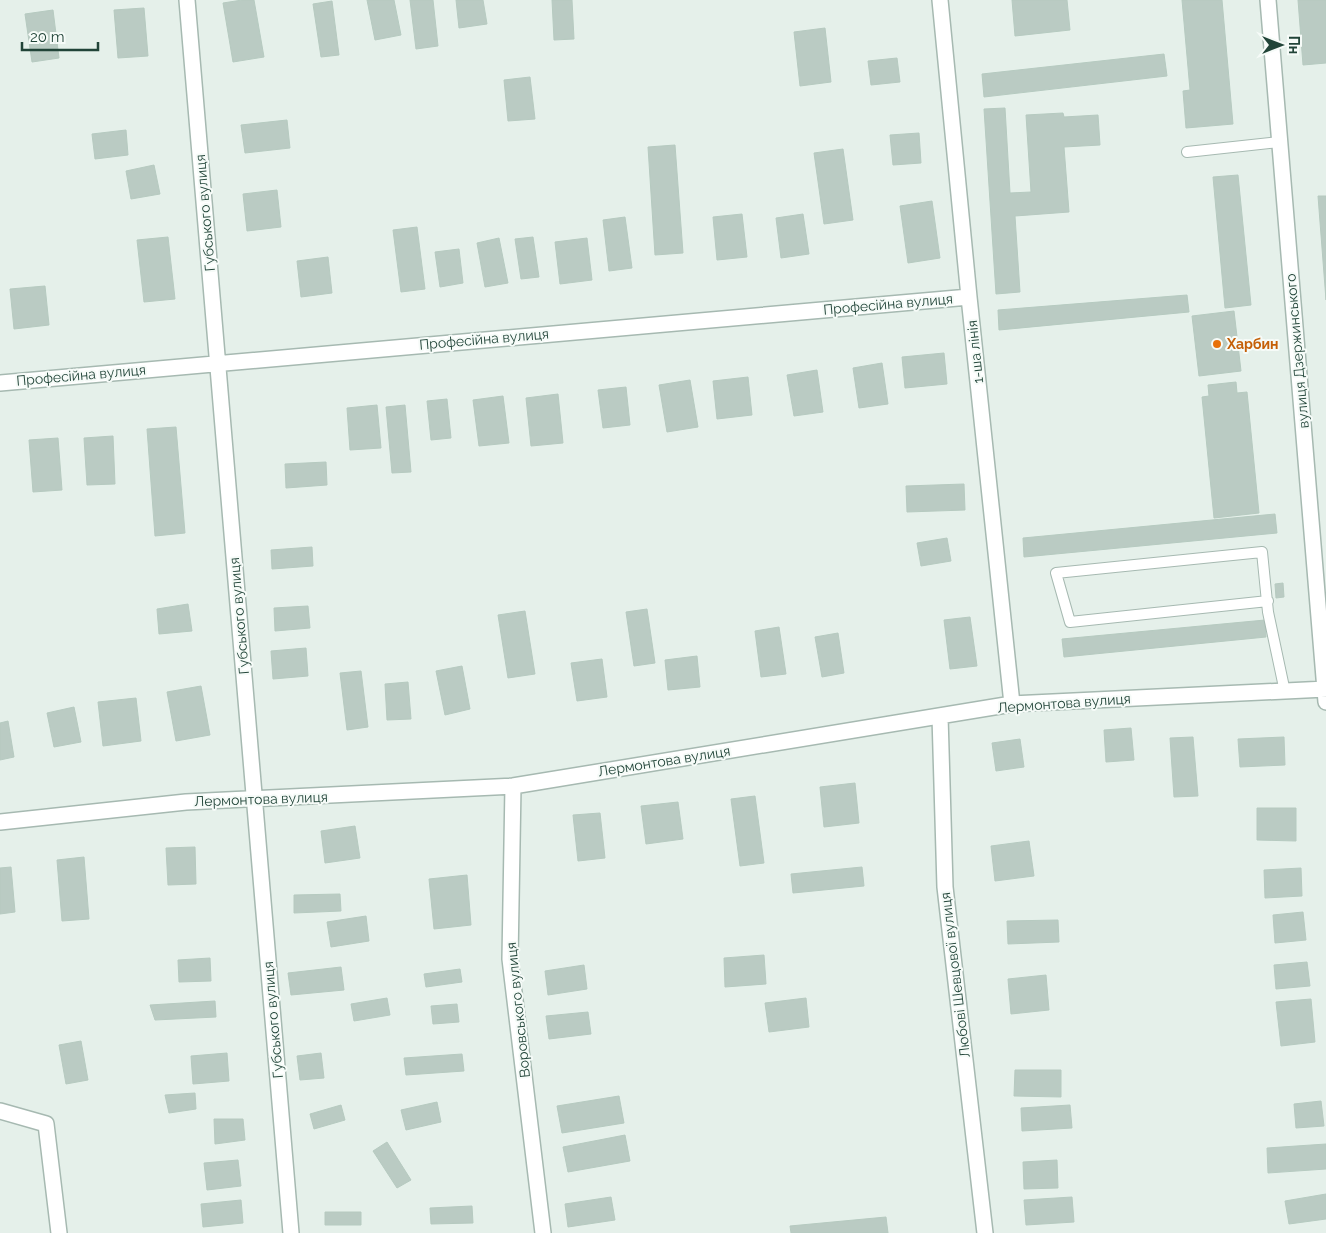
<svg xmlns="http://www.w3.org/2000/svg" width="1326" height="1233" font-family="Raleway,sans-serif">
<style>
.building{fill:#bacbc3;stroke:#b6cac0}
.lines{fill:none;stroke-linecap:round;stroke-linejoin:round}
.service-casing{stroke:#a6b9b1;stroke-width:12}
.minor-casing{stroke:#a6b9b1;stroke-width:18}
.service{stroke:#fff;stroke-width:10}
.minor{stroke:#fff;stroke-width:15}
.food-dot{fill:#e8710a;stroke:#f6fbf8;stroke-width:2}
.labels{text-anchor:middle;stroke-width:4;stroke-linejoin:round;paint-order:stroke}
.street-label{font-size:14px;fill:#214438;stroke:#f6fbf8}
.food-label{font-size:14px;font-weight:bold;fill:#c56008;stroke:#f6fbf8;text-anchor:start}
</style>
<rect width="100%" height="100%" fill="#e5f0ea"/>
<!-- building -->
<path class="building" d="M242 0H254L264 57 233 62 223 3Z
M367 0H394L401 35 375 40Z
M410 0H433L438 46 416 49Z
M456 0H483L487 24 459 28Z
M552 0H572L574 39 554 40Z
M1012 0H1067L1070 30 1015 36Z
M1182 0H1222L1233 124 1186 128 1183 91 1190 90Z
M1298 0H1326V63L1303 65Z
M332 1 339 55 321 57 313 4Z
M144 8 148 56 118 58 114 10Z
M53 10 59 58 32 62 25 14Z
M825 28 831 82 800 86 794 32Z
M1164 54 1167 76 984 97 982 74Z
M897 58 900 82 871 85 868 61Z
M530 77 535 119 508 121 504 80Z
M1005 108 1010 193 1031 192 1026 115 1063 113 1064 117 1098 115 1100 145 1064 147 1069 212 1015 216 1020 292 996 294 984 109Z
M287 120 290 148 245 153 241 125Z
M126 130 128 155 95 159 92 134Z
M919 133 921 163 893 165 890 135Z
M675 145 683 253 655 255 648 147Z
M843 149 853 220 824 224 814 153Z
M154 165 160 194 131 199 126 171Z
M1238 175 1251 305 1225 308 1213 177Z
M277 190 281 227 247 231 243 194Z
M1318 196H1326V300Z
M932 201 940 258 908 263 900 206Z
M742 214 747 257 717 260 713 217Z
M803 214 809 254 781 258 776 218Z
M625 217 632 268 609 271 603 220Z
M417 227 425 289 401 292 393 230Z
M168 237 175 299 144 302 137 240Z
M533 237 539 277 521 279 515 239Z
M499 238 508 283 485 287 477 243Z
M587 238 592 280 560 284 555 242Z
M459 249 463 283 440 287 435 252Z
M328 257 332 293 301 297 297 261Z
M45 286 49 325 14 329 10 289Z
M1187 295 1189 312 999 330 998 310Z
M1234 311 1241 371 1199 376 1192 316Z
M944 353 947 384 905 388 902 357Z
M882 363 888 404 859 408 853 368Z
M817 370 823 412 794 416 787 375Z
M748 377 752 415 717 419 713 381Z
M690 380 698 427 667 432 659 385Z
M1236 382 1237 393 1247 392 1259 513 1214 518 1202 397 1209 396 1208 385Z
M626 387 630 425 603 428 598 390Z
M558 394 563 443 531 446 526 398Z
M503 396 509 443 479 446 473 400Z
M447 399 451 438 431 440 427 401Z
M377 405 381 448 350 450 347 408Z
M405 405 411 472 392 473 386 407Z
M176 427 185 533 155 536 147 429Z
M113 436 115 484 87 485 84 438Z
M58 438 62 490 33 492 29 440Z
M326 462 327 485 286 488 285 464Z
M964 484 965 510 907 512 906 486Z
M1275 514 1277 533 1024 557 1023 538Z
M947 538 951 561 921 566 917 543Z
M312 547 313 566 272 569 271 550Z
M1283 583 1284 597 1276 598 1275 584Z
M188 604 192 631 159 634 157 609Z
M308 606 310 628 275 631 274 608Z
M647 609 655 663 634 666 626 612Z
M525 611 535 674 508 678 498 615Z
M970 617 977 666 950 669 944 620Z
M1265 620 1266 637 1064 657 1062 639Z
M779 627 786 674 761 677 755 631Z
M838 633 844 673 822 677 815 637Z
M306 648 308 676 273 679 271 651Z
M697 656 700 687 668 690 665 660Z
M602 659 607 697 577 701 571 663Z
M462 666 470 709 445 715 436 671Z
M361 671 368 727 347 730 340 673Z
M408 682 411 719 387 720 385 684Z
M201 686 210 735 176 741 167 692Z
M136 698 141 741 103 746 98 702Z
M74 707 81 742 54 747 47 713Z
M8 721 14 757 0 760V723Z
M1131 728 1134 760 1106 762 1104 730Z
M1193 737 1198 796 1174 797 1170 738Z
M1284 737 1285 765 1240 767 1238 739Z
M1020 739 1024 767 996 771 992 743Z
M855 783 859 823 824 827 820 787Z
M755 796 764 863 740 866 731 799Z
M678 802 683 839 646 844 641 806Z
M1257 808H1296V841L1257 840Z
M600 813 605 858 578 861 573 815Z
M355 826 360 858 325 863 321 831Z
M1029 841 1034 876 995 881 991 846Z
M195 847 196 884 168 885 166 848Z
M84 857 89 919 62 921 57 860Z
M11 867 15 912 0 914V868Z
M862 867 864 886 793 893 791 874Z
M1301 868 1302 896 1265 898 1264 870Z
M467 875 471 925 434 929 429 879Z
M340 894 341 911 294 913V895Z
M1303 912 1306 940 1275 943 1273 915Z
M366 916 369 941 331 947 327 922Z
M1058 920 1059 942 1008 944 1007 921Z
M764 955 766 984 725 987 724 958Z
M210 958 211 981 179 982 178 960Z
M1307 962 1310 986 1276 989 1274 965Z
M584 965 587 989 548 995 545 971Z
M341 967 344 990 291 995 288 973Z
M460 969 462 982 426 987 424 974Z
M1046 975 1049 1010 1011 1014 1008 979Z
M387 998 390 1015 354 1021 351 1004Z
M806 998 809 1027 769 1032 765 1003Z
M1311 999 1315 1042 1281 1046 1276 1002Z
M215 1001 216 1017 155 1020 150 1005Z
M457 1004 459 1022 433 1024 431 1006Z
M588 1012 591 1034 549 1039 546 1016Z
M81 1041 88 1080 66 1084 59 1045Z
M227 1053 229 1081 193 1084 191 1056Z
M321 1053 324 1078 300 1080 297 1056Z
M462 1054 464 1071 406 1075 404 1058Z
M1015 1070H1061V1097L1014 1096Z
M195 1093 196 1109 169 1113 165 1095Z
M619 1096 624 1123 562 1133 557 1106Z
M1321 1101 1324 1126 1296 1128 1294 1104Z
M437 1102 441 1122 406 1130 401 1110Z
M341 1105 345 1120 314 1129 310 1114Z
M1070 1105 1072 1128 1022 1131 1021 1108Z
M214 1119H243L245 1140 215 1144Z
M625 1135 630 1161 568 1172 563 1147Z
M387 1142 411 1180 397 1188 373 1151Z
M1326 1144V1169L1268 1173 1267 1148Z
M238 1160 241 1186 207 1190 204 1163Z
M1057 1160 1058 1188 1024 1189 1023 1162Z
M1326 1194V1219L1289 1224 1285 1201Z
M611 1197 615 1220 568 1227 565 1204Z
M1072 1197 1074 1222 1026 1225 1024 1200Z
M241 1200 243 1223 203 1227 201 1204Z
M472 1206 473 1223 431 1224 430 1208Z
M325 1212H361V1225H325Z
M886 1217 888 1233H791L790 1226Z"/>
<g class="lines">
<defs>
<path id="service" d="M1187 152 1279 142
M1268 601 1070 622 1056 573 1262 552 1268 612 1285 692"/>
<path id="minor" d="M187 0 291 1233
M940 0 969 297 1012 704
M1268 0 1326 702
M0 383 969 297
M940 716 945 887 985 1233
M513 786 510 959 543 1233
M0 822 186 802 513 786 1012 704 1326 689
M0 1111 46 1124 59 1233"/>
</defs>
<!-- service casing -->
<use href="#service" class="service-casing"/>
<!-- minor casing -->
<use href="#minor" class="minor-casing"/>
<!-- service -->
<use href="#service" class="service"/>
<!-- minor -->
<use href="#minor" class="minor"/>
</g>
<!-- markers -->
<circle class="food-dot" cx="1217" cy="344" r="5"/>
<g class="labels">
<!-- street labels -->
<g class="street-label">
<text transform="translate(205 213) rotate(-95)" y="5">Губського вулиця</text>
<text transform="translate(888 304) rotate(-5)" y="5">Професійна вулиця</text>
<text transform="translate(484 339) rotate(-5)" y="5">Професійна вулиця</text>
<text transform="translate(1297 351) rotate(-95)" y="5">вулиця Дзержинського</text>
<text transform="translate(975 352) rotate(-96)" y="5">1-ша лінія</text>
<text transform="translate(81 375) rotate(-5)" y="5">Професійна вулиця</text>
<text transform="translate(239 616) rotate(-95)" y="5">Губського вулиця</text>
<text transform="translate(1064 703) rotate(-4)" y="5">Лермонтова вулиця</text>
<text transform="translate(664 761) rotate(-9)" y="5">Лермонтова вулиця</text>
<text transform="translate(261 799) rotate(-2)" y="5">Лермонтова вулиця</text>
<text transform="translate(955 975) rotate(-97)" y="5">Любові Шевцової вулиця</text>
<text transform="translate(518 1010) rotate(-96)" y="5">Воровського вулиця</text>
<text transform="translate(273 1020) rotate(-95)" y="5">Губського вулиця</text>
</g>
<!-- food labels -->
<g class="food-label">
<text x="1227" y="349">Харбин</text>
</g>
</g>
<!-- north arrow -->
<g transform="translate(1281 45) rotate(90)" stroke="#f6fbf8" stroke-width="4" paint-order="stroke">
<path d="M0-4L9 19L0 12L-9 19Z" fill="#214438"/>
<text y="-8" font-size="14" font-weight="bold" text-anchor="middle" fill="#214438">Пн</text>
</g>
<!-- scale -->
<path d="M22 42v8h76v-8" fill="none" stroke="#214438" stroke-width="2.5"/>
<text x="30" y="42" font-size="15" fill="#214438" stroke="#f6fbf8" stroke-width="4" paint-order="stroke">20 m</text>
</svg>
